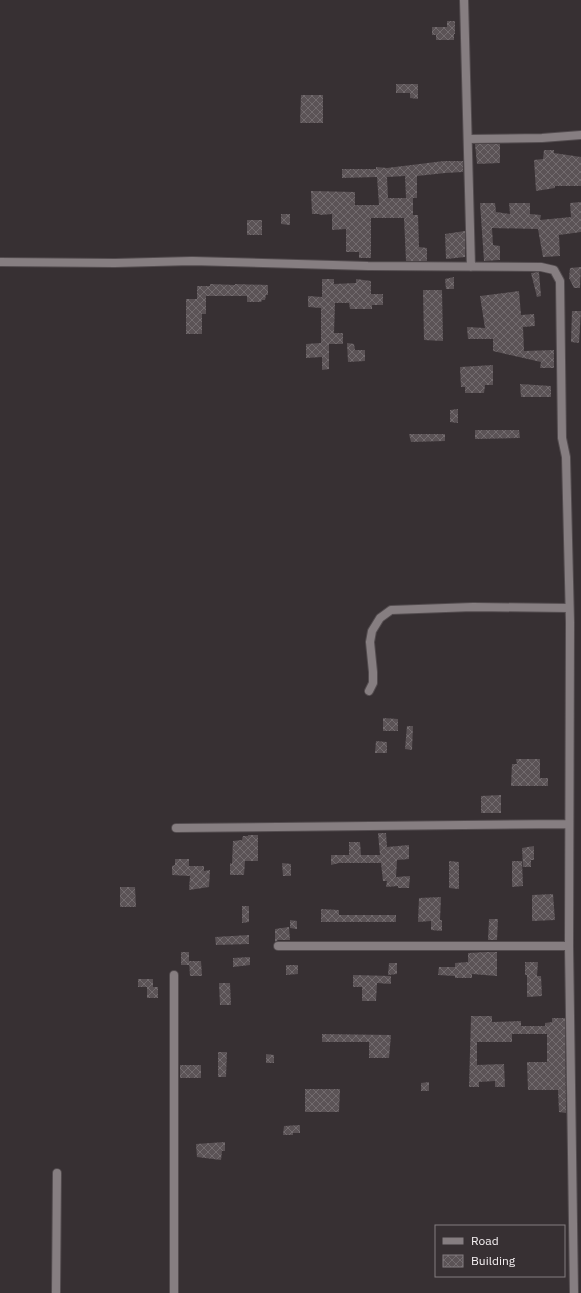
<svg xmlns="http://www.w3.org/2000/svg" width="581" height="1293" font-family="'IBM Plex Sans',sans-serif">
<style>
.building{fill:url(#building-cross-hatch);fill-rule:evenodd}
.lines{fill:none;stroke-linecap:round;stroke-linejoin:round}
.street-casing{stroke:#534c4f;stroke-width:10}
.street{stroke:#867e81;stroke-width:8}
</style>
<defs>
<pattern id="building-cross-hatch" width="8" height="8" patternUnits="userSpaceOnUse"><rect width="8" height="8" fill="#5b5356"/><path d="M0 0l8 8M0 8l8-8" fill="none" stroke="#736c6f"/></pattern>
</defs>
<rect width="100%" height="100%" fill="#373033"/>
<!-- building -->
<path class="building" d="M447 21H455V34H454V40H436V35H432V27H447Z
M396 84H418V99L410 98V93H396Z
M301 95H323V123H300Z
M475 144H500V163L477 164Z
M544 150H554V153L581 157V186H555V188L536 191 534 160 543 159Z
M444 161H463V172L445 173 417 176V198H413V215H418L419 247 427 248V261H406L404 218H371V258H359V252H346V229L332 230V214L320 215 319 214H312L311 191 355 192V205H379L377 177 342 178V169H376V167L387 168ZM405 176 406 198H388L387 177Z
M581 202V232L559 235 560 256 543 257 538 229 492 228 493 245 500 246V260L484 261 480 203H495L496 212 510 214 509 203H530V214L541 215 540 220 571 217 570 203Z
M281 214H290V225L281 224Z
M247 220H262V235H247Z
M465 231V257L446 259 445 234Z
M581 267 580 288H574L569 278 570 268Z
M539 272 541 296 537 297 531 273Z
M454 277V289H446L445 279Z
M322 279H334V284L356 283V279L371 281V294H383V305H372V309H350L349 303H335L334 333H343V344H329V369L322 370V357L306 358V344L321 343V308L308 307V296L322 297Z
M210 284 235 285V284L268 285V295H266L265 300H262L261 302H247V296H206V314H202V334H186V299H197V286H210Z
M423 290H442L443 341 424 340Z
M519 291 521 315 534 314 535 326 523 327 524 351 554 350V368H540L541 362 493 351V339H468L467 327 485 328 480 296Z
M572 311H581L579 343 571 342Z
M347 343 354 344 355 350H365V361L348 362Z
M493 365V385H485L484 393H465V387H461L460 367Z
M520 384 551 386V397H521Z
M458 409V423L450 422V410Z
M475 430H519L520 438 475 439Z
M409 434H445V441L411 442Z
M383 718 398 719V731H383Z
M407 726H413L412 750 405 749Z
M376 741 387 742V753H375Z
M516 759H540V778H548V786H511L512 764H517Z
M501 795V813H481V796Z
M378 833H386L387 847 409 845V859L397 860 396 877 410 876 409 888H398V886L386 887 387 881H383L381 863H339L331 865V855H349V842H360L361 855H380Z
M248 835H258V861H245L244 875H230V863L232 864 233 841 242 840 243 836H248Z
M534 846V860H531V867H523L522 848Z
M175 859H189V866H204V871L210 870 209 887 189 890 190 876 172 875V866L175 865Z
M449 861 459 862V889L449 888Z
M512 861H522L523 886 512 887Z
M282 863 291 864V876H283Z
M120 887H135L136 907H120Z
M553 894 555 920 532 921V895Z
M441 897 440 920H442V931L431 930V921L418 922 419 898Z
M242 906H249V922L242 923Z
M321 909 339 910V915H396V922H321Z
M489 919H498L497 940H488Z
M290 920 297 921V929L290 928Z
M289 927 290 940H278L275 942V929Z
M249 935V944L216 945 215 937Z
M181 952H189V965H181Z
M486 952H497V976L472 974V978H455V976L438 975 439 967H455V963L468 962V953Z
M250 957V965L233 967V958Z
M189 961H201L202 976H190Z
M525 962H538L537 976H541L542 996 527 997V975H525Z
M389 963H397V974L388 975Z
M286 965H298V974L286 975Z
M353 975 391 976V984L377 983 376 1001H362V987H353Z
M138 979H153V987H158V998H147V987H138Z
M219 983H230L231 1005H220Z
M471 1016H492V1022L521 1021V1026H545V1023L552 1022V1018H565L566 1113 559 1112 558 1090H528L527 1062H547V1034H512V1042H477V1065L504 1064 505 1087H495V1081L479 1082V1087H469Z
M322 1034 391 1035 389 1058H369V1042H322Z
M218 1052H227L226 1077H218Z
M266 1054 274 1055V1063H266Z
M180 1065H201V1078H180Z
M429 1082V1091H421V1083Z
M305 1089H340L339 1112H305Z
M300 1125V1133H293V1135H283L284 1126Z
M225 1142V1151H222L221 1160 197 1157 196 1144Z"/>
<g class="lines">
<defs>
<path id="street" d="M464 0 471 267
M468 139 542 138 581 135
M0 262 115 263 192 261 368 266 541 267 554 270 560 281 562 438 566 457 570 622 569 946 574 1293
M369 691 373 683V672L370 642 372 631 380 618 391 610 473 607 569 608
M176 828 569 824
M278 946H569
M174 975V1293
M56 1293 57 1173"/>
</defs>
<!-- street casing -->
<use href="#street" class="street-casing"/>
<!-- street -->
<use href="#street" class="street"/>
</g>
<!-- legend -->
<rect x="435" y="1225" width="130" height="52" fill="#373033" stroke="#837d80"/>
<rect x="443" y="1238" width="20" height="6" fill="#867e81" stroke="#837d80"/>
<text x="471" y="1245" font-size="12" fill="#f6f1f3">Road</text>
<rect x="443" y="1255" width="20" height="12" fill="url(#building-cross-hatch)" stroke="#837d80"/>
<text x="471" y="1265" font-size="12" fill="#f6f1f3">Building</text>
</svg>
